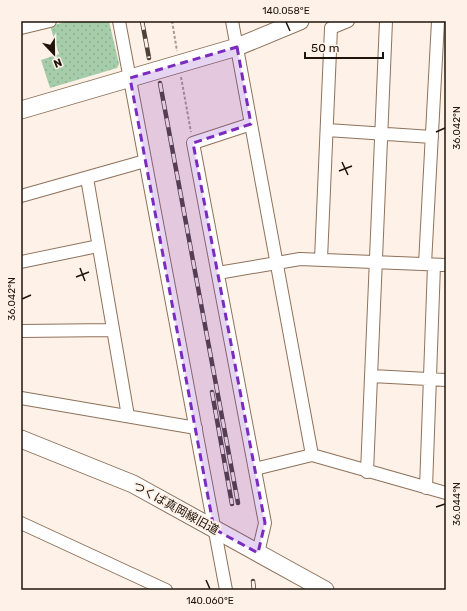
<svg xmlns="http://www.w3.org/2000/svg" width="467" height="611" font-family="Rubik,'Noto Sans JP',sans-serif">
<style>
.grass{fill:url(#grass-dots)}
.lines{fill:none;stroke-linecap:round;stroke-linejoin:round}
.street-casing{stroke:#8e725b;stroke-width:14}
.secondary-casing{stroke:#8e725b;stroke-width:19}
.path{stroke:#a79b91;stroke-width:2;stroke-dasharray:3 2;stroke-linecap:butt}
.street{stroke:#fff;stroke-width:12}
.secondary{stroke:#fff;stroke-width:17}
.rail-casing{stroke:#4d4239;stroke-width:4.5}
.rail{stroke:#fef1e7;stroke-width:3;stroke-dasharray:9;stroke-linecap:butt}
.marked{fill:#7b2cbf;fill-opacity:0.2;stroke:#7b2cbf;stroke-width:3;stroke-dasharray:8 5;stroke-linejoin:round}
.ticks{fill:none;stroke:#1e140b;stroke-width:1.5}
.labels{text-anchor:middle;stroke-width:4;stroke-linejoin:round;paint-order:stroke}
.street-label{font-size:12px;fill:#1e140b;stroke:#fef1e7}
.neatline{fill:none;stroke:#1e140b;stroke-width:1.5}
.ticks-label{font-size:10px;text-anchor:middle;fill:#1e140b}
</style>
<defs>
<pattern id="grass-dots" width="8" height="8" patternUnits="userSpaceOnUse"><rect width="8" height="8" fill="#a6cda9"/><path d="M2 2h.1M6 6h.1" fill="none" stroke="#8eaf90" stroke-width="1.8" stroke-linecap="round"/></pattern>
</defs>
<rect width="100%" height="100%" fill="#fef1e7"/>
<!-- grass -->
<path class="grass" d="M69 21H109L119 64 117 68 50 88 41 60 59 54 50 26Z"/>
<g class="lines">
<defs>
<path id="street" d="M119 21 226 590
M232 21 312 455
M21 28 50 21
M251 124 193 143 265 523 258 553
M327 130 432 137
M87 178 128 416
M21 196 145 161
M321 259 331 28 348 21
M21 262 98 246
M425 264 438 21
M218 273 300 259 446 265
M21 331 113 330
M372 376 446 380
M21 398 196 428
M255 469 312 455 446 493
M367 472 386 21
M426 488 434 265
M21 523 166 590"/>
<path id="secondary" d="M21 110 237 47 300 21
M21 439 133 484 325 590"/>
</defs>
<!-- street casing -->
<use href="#street" class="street-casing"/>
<!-- secondary casing -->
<use href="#secondary" class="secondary-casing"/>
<!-- path -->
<path class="path" d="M172 21 177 51
M181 77 191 132"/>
<!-- street -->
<use href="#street" class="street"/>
<!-- secondary -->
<use href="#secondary" class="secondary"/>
<defs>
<path id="rail" d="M142 21 149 58
M160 83 238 503
M212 392 232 504
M253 581 254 590"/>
</defs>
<!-- rail casing -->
<use href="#rail" class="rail-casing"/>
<!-- rail -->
<use href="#rail" class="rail"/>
</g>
<!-- marked area -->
<path class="marked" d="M237 47 251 124 193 143 265 523 258 553 214 529 130 78Z"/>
<!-- ticks -->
<path class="ticks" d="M286 22 290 31M436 132 445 128M342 162 348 175M339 171 352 166M80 268 85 281M76 277 89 272M22 299 31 295M436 507 445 504M206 580 210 589"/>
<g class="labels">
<!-- street labels -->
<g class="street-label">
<text transform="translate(176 508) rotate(29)" y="4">つくば真岡線旧道</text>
</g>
</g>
<!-- border -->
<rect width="467" height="611" fill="none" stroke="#fef1e7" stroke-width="44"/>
<!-- north arrow -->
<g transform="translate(54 54) rotate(158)" stroke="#fef1e7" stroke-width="3" paint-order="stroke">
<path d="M0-3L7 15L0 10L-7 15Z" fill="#1e140b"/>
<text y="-6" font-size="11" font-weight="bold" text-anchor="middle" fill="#1e140b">N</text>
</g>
<!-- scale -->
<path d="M305 52v6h78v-6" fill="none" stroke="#1e140b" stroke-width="2"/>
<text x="311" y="52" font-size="12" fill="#1e140b" stroke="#fef1e7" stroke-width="3" paint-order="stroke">50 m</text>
<rect x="22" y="22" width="423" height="567" class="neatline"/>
<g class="ticks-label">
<text x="286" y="14">140.058°E</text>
<text transform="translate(456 128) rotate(-90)" y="4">36.042°N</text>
<text transform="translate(11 299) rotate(-90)" y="4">36.042°N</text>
<text transform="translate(456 504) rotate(-90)" y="4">36.044°N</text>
<text x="210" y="604">140.060°E</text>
</g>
</svg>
